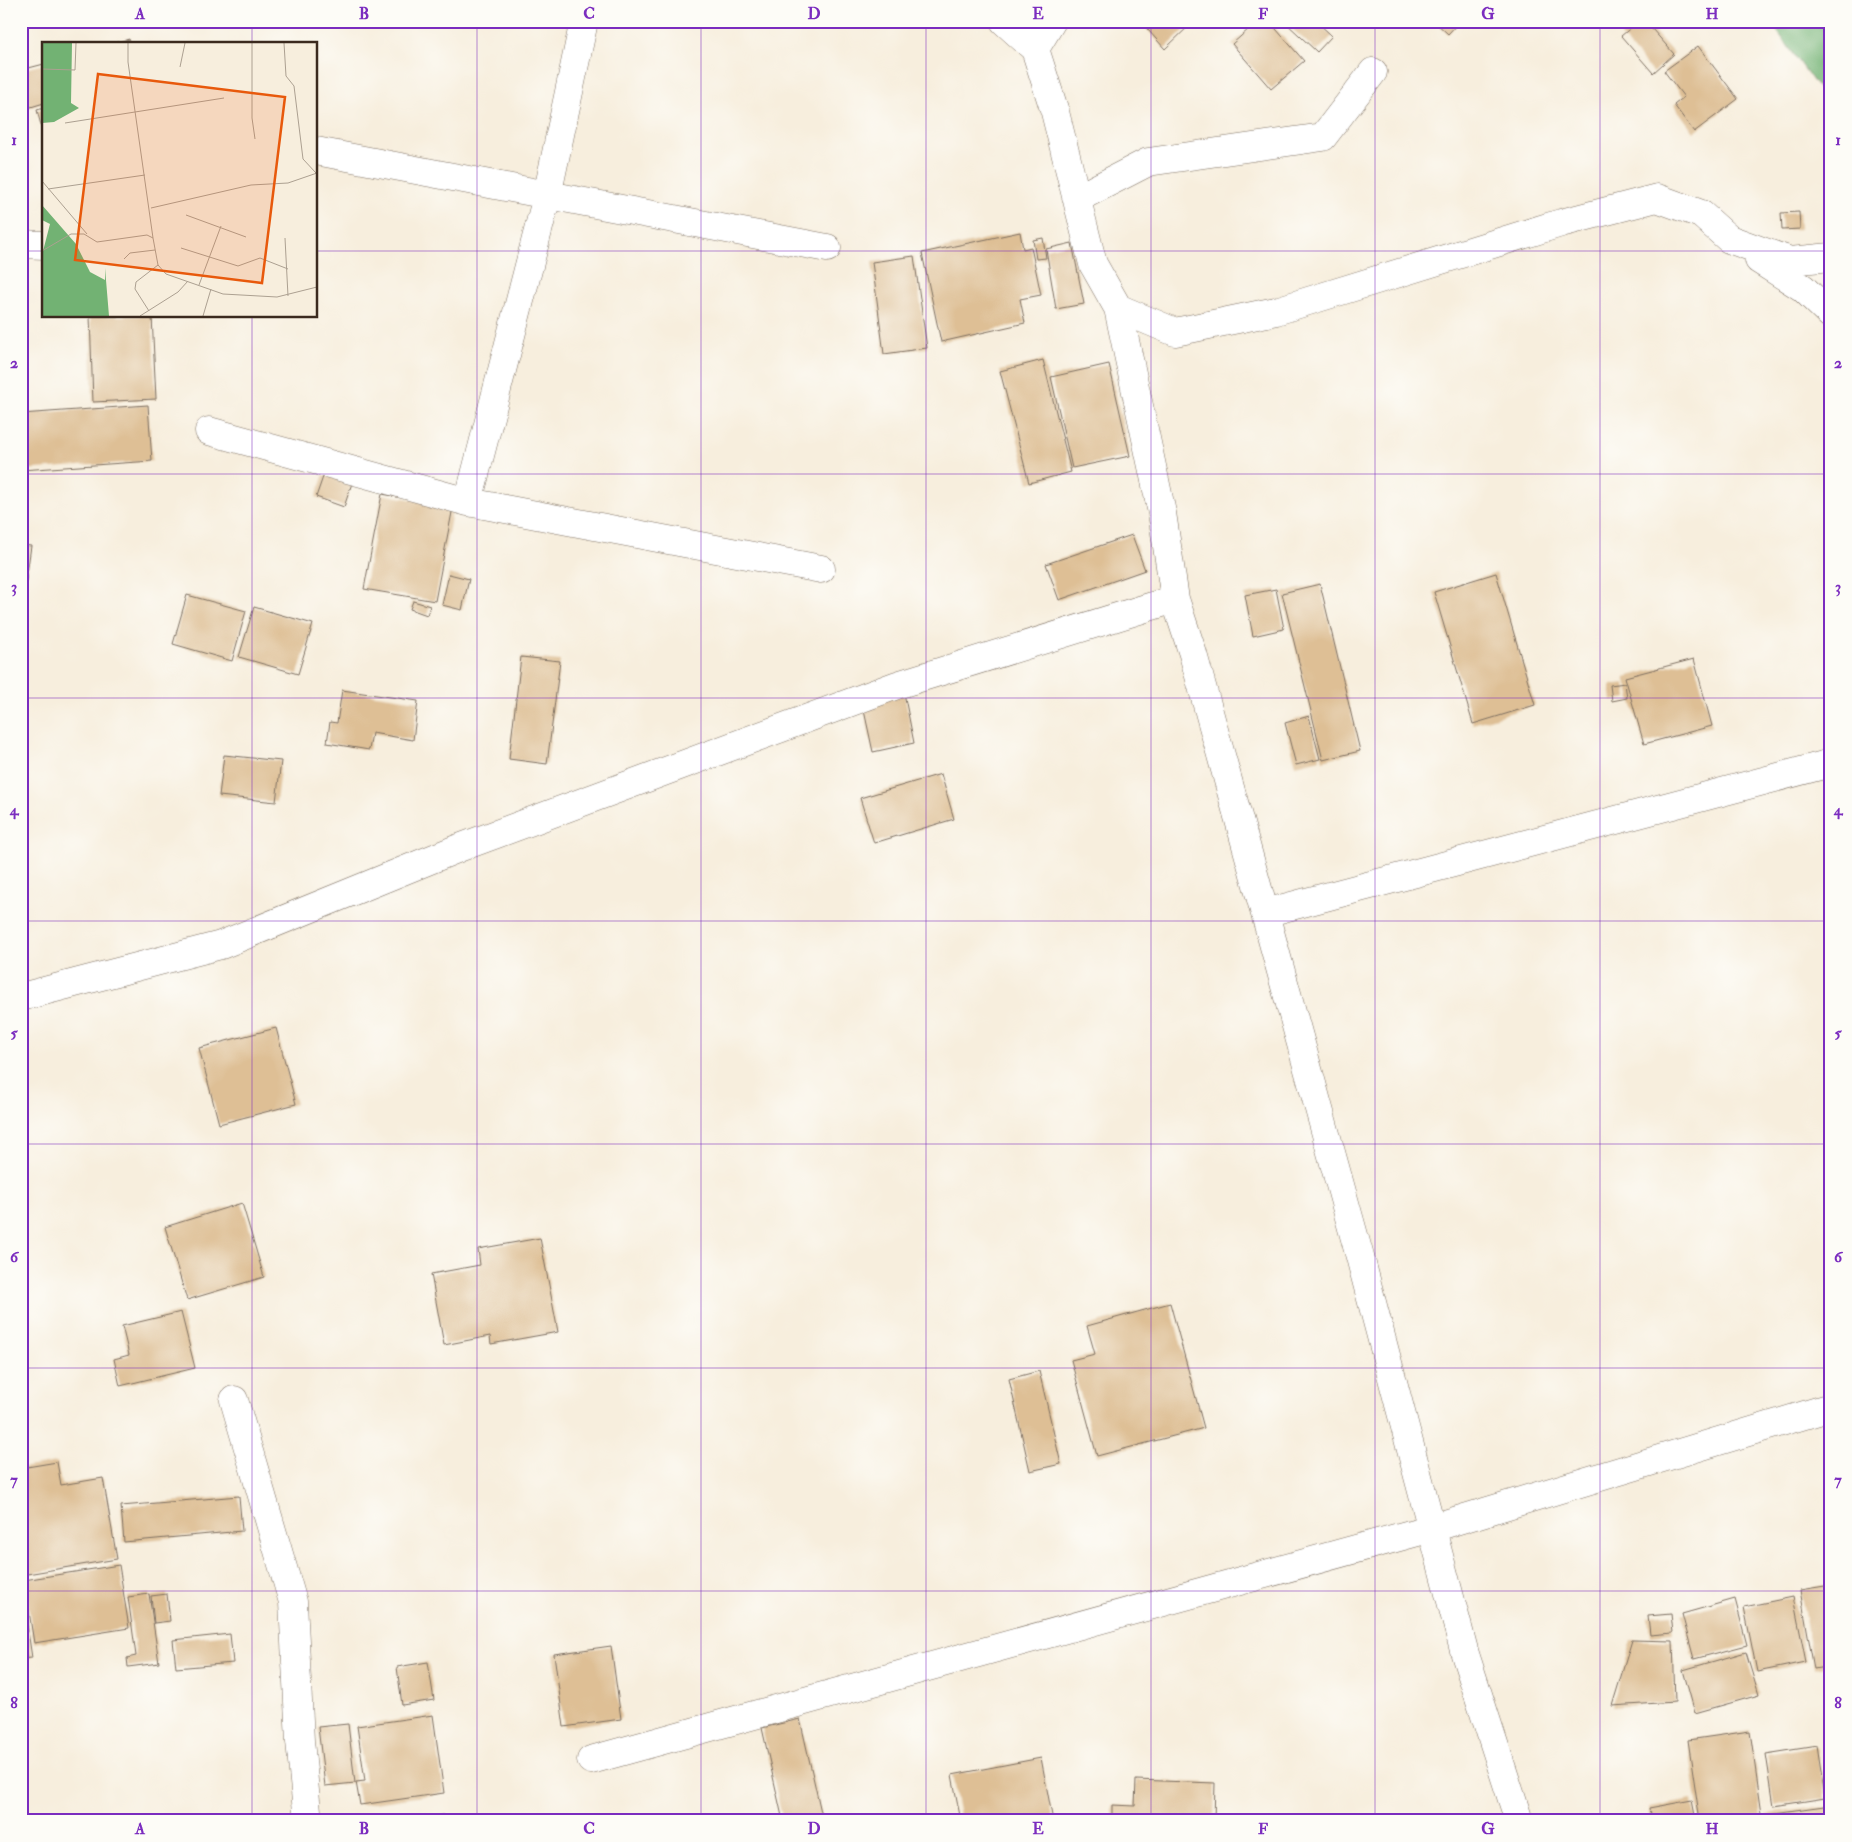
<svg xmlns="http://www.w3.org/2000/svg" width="1852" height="1842" font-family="'IM FELL Double Pica',serif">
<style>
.forest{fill:#72b273;stroke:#566e48}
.building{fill:#debf95}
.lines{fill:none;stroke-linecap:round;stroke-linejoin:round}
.street-casing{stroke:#7d6f61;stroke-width:29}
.street{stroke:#fff;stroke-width:28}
.grid{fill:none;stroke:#7b2cbf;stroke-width:1;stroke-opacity:0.55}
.inset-road{fill:none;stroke:#aca091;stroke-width:1}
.view{fill:#e8590c;fill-opacity:0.15;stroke:#e8590c;stroke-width:2.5}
.inset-edge{fill:none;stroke:#3b2a1e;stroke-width:2.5}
.neatline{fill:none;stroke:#7b2cbf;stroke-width:2}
.grid-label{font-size:16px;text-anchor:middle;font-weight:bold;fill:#7b2cbf}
</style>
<rect width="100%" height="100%" fill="#fdfcf7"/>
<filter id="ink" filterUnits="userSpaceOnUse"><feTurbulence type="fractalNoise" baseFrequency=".02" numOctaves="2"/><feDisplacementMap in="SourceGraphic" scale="10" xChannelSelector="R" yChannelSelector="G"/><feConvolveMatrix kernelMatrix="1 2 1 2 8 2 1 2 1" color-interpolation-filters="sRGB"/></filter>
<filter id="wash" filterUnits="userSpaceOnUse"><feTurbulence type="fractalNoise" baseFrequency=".0096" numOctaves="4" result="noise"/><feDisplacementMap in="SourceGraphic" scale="20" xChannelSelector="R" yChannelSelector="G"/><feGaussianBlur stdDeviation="1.12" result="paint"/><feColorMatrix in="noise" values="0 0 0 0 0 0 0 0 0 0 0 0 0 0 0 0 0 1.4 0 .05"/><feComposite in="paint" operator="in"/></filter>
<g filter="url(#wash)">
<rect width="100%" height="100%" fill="#f7eedd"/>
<!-- forest -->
<path class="forest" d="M1770 21H1831V106Z"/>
<g id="blocks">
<!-- building -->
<path class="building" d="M1140 21H1194L1165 49Z
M1258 21H1269L1304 61 1271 89 1232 44Z
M1284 21H1316L1332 36 1317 52Z
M1434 21H1460L1448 34Z
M1639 21H1645L1674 54 1653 73 1621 36Z
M129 39 131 44H115V43Z
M1698 46 1738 99 1694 132 1674 105 1684 97 1664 71Z
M44 64V103L21 110V70Z
M44 108V132L43 133 37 110Z
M21 152 27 172 21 174Z
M1799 212 1800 229 1782 230 1781 213Z
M1020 232 1023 249 1031 247 1041 295 1020 299 1025 323 941 342 922 253Z
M1043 238 1046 258 1036 259 1033 240Z
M1072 243 1084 304 1056 309 1046 249Z
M914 256 927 348 884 354 872 262Z
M90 316H152L156 399 93 402Z
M1043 360 1071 472 1029 483 1000 371Z
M1109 364 1130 456 1072 468 1051 377Z
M148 405 152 461 21 470V414Z
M324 474 352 483 344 507 316 497Z
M382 494 453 507 435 601 364 589Z
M1132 535 1145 570 1059 600 1046 564Z
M21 545 31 546 26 581H21Z
M1496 573 1535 705 1473 724 1434 592Z
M449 574 469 579 462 610 442 605Z
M1320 584 1360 751 1323 760 1282 593Z
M1276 589 1284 629 1253 636 1245 595Z
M187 595 246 611 232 661 173 644Z
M413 601 430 606 427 615 410 609Z
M254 607 313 624 298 674 239 657Z
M521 657 560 661 547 764 509 759Z
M1694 659 1712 726 1644 744 1625 677Z
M1625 683 1627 698 1612 701 1610 685Z
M342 690 418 701 413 740 372 733 369 750 327 743 330 722 337 723Z
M904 693 914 743 873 752 862 701Z
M1309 716 1320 759 1296 765 1285 723Z
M224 755 281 761 276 802 219 796Z
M941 774 954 819 874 843 860 798Z
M276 1028 296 1104 219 1124 199 1048Z
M242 1203 264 1277 187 1300 165 1227Z
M540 1238 558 1332 491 1344 490 1336 444 1345 431 1274 480 1265 478 1249Z
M1170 1303 1204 1428 1097 1456 1071 1360 1095 1354 1087 1326Z
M181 1312 195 1368 120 1386 114 1359 129 1355 122 1326Z
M1039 1371 1061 1464 1030 1471 1009 1379Z
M57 1462 61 1485 103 1478 117 1559 21 1575V1468Z
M239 1496 242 1531 124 1542 121 1506Z
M119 1565 129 1628 34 1643 24 1580Z
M21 1583 32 1658 21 1659Z
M1831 1585V1666L1814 1669 1800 1590Z
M149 1594 159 1663 128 1667 127 1658 136 1656 128 1597Z
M167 1594 170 1621 154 1623 151 1596Z
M1793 1597 1806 1662 1757 1672 1744 1607Z
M1735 1599 1747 1645 1694 1659 1682 1614Z
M1671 1614 1673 1633 1650 1635 1648 1616Z
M230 1634 233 1663 176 1668 173 1640Z
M1632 1640 1673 1641 1675 1702 1612 1706Z
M611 1646 621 1719 564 1727 554 1654Z
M1746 1652 1759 1695 1695 1713 1683 1670Z
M428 1662 434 1700 402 1705 397 1667Z
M433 1715 444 1793 360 1805 356 1782 365 1781 357 1726Z
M800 1719 823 1821H783L762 1728Z
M348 1724 355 1783 325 1786 318 1727Z
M1750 1731 1763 1821H1700L1688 1740Z
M1817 1746 1825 1798 1774 1806 1766 1754Z
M1041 1758 1053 1821H961L952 1775Z
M1136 1780 1215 1783 1214 1821H1112V1805L1135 1806Z
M1692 1800 1696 1821H1651L1649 1808Z
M1831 1805V1821H1767V1814Z
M443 1815 444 1821H402L401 1820Z"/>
</g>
</g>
<g filter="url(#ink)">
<use href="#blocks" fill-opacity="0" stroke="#7d6f61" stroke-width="1"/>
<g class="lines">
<defs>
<path id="street" d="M1004 21 1035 49 1055 112 1093 264 1118 308 1175 332 1276 311 1561 223 1657 198 1701 214 1729 239 1790 261 1831 257
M1035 49 1052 21
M316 151 827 248
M1078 198 1148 162 1323 137 1373 72
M21 244 44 245
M1759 260 1803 288 1831 315
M1118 308 1162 513 1175 599 1193 654 1360 1257 1465 1654 1519 1821
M209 431 468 502 821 569
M468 502 547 196 584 21
M1265 913 1831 763
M21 997 221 945 459 848 897 685 1175 599
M234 1400 293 1602 300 1741 308 1821
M591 1760 1432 1528 1831 1407"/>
</defs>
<!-- street casing -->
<use href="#street" class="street-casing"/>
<!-- street -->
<use href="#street" class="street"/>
</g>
</g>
<!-- grid -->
<path class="grid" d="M252 21V44M477 21V1821M701 21V1821M926 21V1821M1151 21V1821M1375 21V1821M1600 21V1821M21 251H44M316 251H1831M252 316V1821M21 474H1831M21 698H1831M21 921H1831M21 1144H1831M21 1368H1831M21 1591H1831"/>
<!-- overview -->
<g transform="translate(42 42)">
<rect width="275" height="275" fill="#f7eedd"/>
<path d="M0 1H30L29 61 37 66 12 80 0 81ZM0 163 34 202 48 230 63 238V226L67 274H0V213L8 182 0 178Z" fill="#72b273"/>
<path class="inset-road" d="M86 1V20L111 196M210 1V76L213 97M242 1 244 34 252 44 261 117 274 131M138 25 143 1M0 27 33 28 34 1M23 81 182 56M0 139 45 192M6 147 103 133M109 166 209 143 246 141 275 131M144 173 204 195M243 196 246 254M139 206 196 224 218 216 246 227M0 209 29 192H42L55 200 105 193 111 196 116 223 124 232 181 252 235 255 275 245M82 217 88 211 113 208M157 243 179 184M107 269 93 247 94 240 116 223M98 274 136 250 146 239M161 274 169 247"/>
<path class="view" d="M56 32 243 55 220 241 33 218Z"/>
<rect width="275" height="275" class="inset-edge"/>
</g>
<!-- margin -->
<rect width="1852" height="1842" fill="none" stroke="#fdfcf7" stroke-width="55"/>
<rect x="28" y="28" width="1796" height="1786" class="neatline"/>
<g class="grid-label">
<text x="140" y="19">A</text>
<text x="364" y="19">B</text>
<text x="589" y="19">C</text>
<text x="814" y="19">D</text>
<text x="1038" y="19">E</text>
<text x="1263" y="19">F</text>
<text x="1488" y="19">G</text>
<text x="1712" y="19">H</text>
<text x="14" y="145">1</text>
<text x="1838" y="145">1</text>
<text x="14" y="368">2</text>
<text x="1838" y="368">2</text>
<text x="14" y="592">3</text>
<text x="1838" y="592">3</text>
<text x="14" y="815">4</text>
<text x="1838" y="815">4</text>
<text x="14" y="1038">5</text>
<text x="1838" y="1038">5</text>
<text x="14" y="1262">6</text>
<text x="1838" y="1262">6</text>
<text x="14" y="1485">7</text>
<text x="1838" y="1485">7</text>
<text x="14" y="1708">8</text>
<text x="1838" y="1708">8</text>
<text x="140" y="1834">A</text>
<text x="364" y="1834">B</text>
<text x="589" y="1834">C</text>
<text x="814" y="1834">D</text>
<text x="1038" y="1834">E</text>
<text x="1263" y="1834">F</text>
<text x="1488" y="1834">G</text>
<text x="1712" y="1834">H</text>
</g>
</svg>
